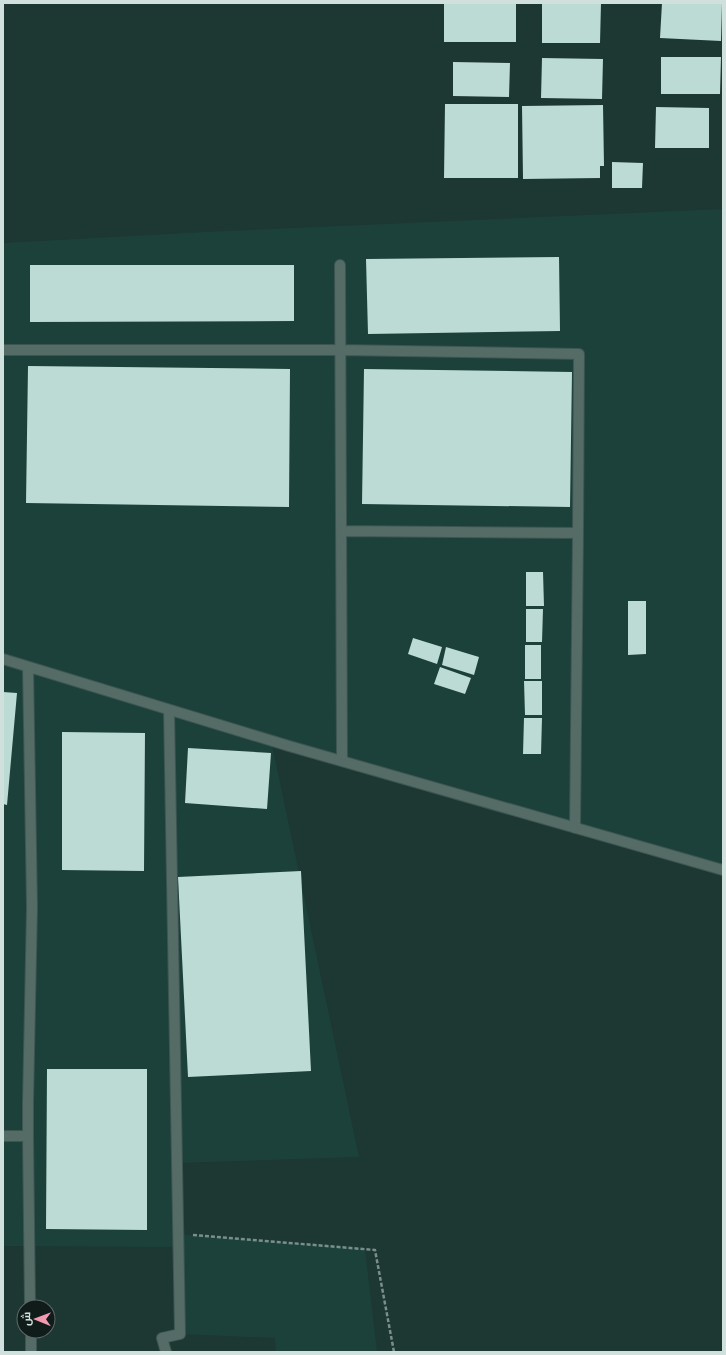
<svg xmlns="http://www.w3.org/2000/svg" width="726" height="1355" font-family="'PT Serif',Cairo,serif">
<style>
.built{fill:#1c413b}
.building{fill:#bcdbd4}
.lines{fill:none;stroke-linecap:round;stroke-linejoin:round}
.street-casing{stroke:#3d5551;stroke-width:12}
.path{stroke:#7a8f8b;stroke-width:2.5;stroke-dasharray:4 2;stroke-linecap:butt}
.street{stroke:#556b66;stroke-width:10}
</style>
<rect width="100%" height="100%" fill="#1d3732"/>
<!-- built -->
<path class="built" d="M723 209V870L3 658V243L205 232Z
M3 659 271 740 359 1157 177 1163 178 1234 365 1249 377 1352H276L275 1338 180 1334 178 1247 3 1246Z"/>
<!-- building -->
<path class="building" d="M444 3H516V42H444Z
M542 3H601L600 43H542Z
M662 3H722L721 41 660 38Z
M661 57H721L720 94H661Z
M542 58 603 59 602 99 541 98Z
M453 62 510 63 509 97 453 96Z
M445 104H518V178H444Z
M603 105 604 166H600V178L523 179 522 106Z
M656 107 709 108V148H655Z
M612 162 643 163 642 188H612Z
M559 257 560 331 368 334 366 259Z
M30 265H294V321L30 322Z
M28 366 290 369 289 507 26 503Z
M364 369 572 372 570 507 362 504Z
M526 572H543L544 606H526Z
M628 601H646V654L628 655Z
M526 609H543L542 642H526Z
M413 638 442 647 437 664 408 654Z
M525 645H541V679H525Z
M446 647 479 657 474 675 442 665Z
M440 667 471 678 465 694 434 684Z
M524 681H542V715H525Z
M3 692 17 693 7 805 3 804Z
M524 718H542L541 754H523Z
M62 732 145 733 144 871 62 870Z
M188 748 271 753 267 809 185 803Z
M301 871 311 1071 188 1077 178 877Z
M47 1069H147V1230L46 1229Z"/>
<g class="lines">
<defs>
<path id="street" d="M340 265 342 761
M3 350H340L579 354 578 533
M341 531 578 533 575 828
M3 659 289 746 723 870
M3 1136H28V1102L32 907 28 667
M28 1136 30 1307
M31 1331V1352
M166 1352 162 1338 180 1334 169 710"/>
</defs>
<!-- street casing -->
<use href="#street" class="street-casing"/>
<!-- path -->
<path class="path" d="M193 1235 375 1250 394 1352"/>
<!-- street -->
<use href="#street" class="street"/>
</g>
<!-- border -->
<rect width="726" height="1355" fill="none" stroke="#d0e0dc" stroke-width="8"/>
<!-- north arrow -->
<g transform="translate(36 1319) rotate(271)"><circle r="19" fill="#101c1a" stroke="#5d6a68"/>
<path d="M0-3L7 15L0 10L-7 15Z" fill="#f29aaf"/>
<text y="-6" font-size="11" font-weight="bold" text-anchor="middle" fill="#d0e0dc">ش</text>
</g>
</svg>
